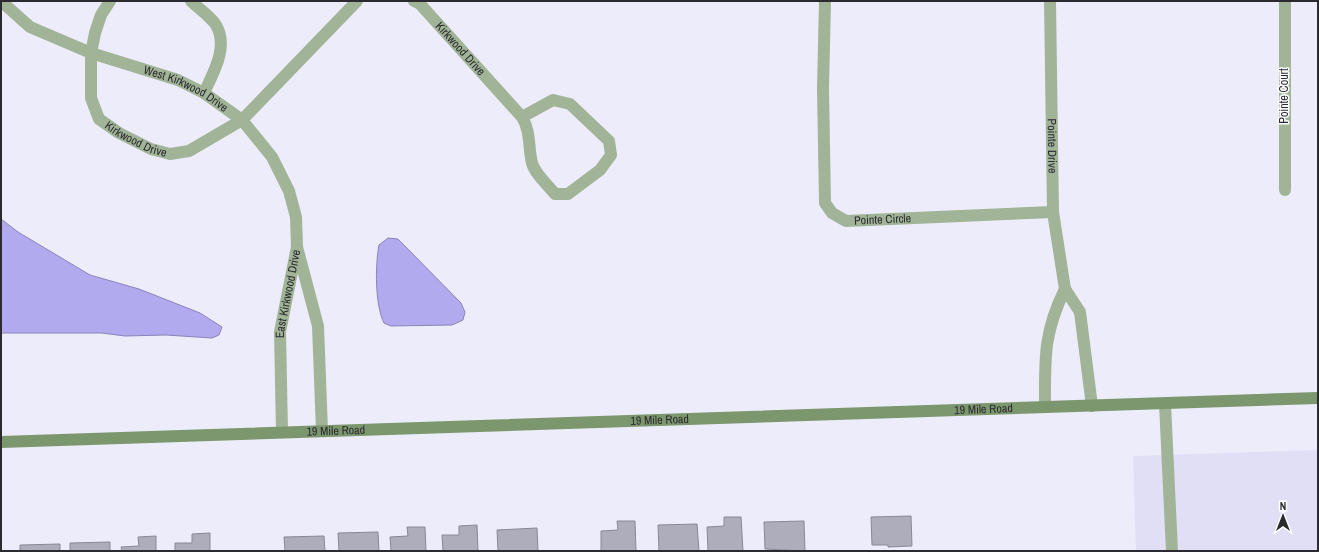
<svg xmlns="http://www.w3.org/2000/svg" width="1319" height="552" font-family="'Archivo Narrow',sans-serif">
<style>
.built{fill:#e1dff5}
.water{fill:#b2aaef;stroke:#8a84b6}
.building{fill:#aeadbb;stroke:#898895}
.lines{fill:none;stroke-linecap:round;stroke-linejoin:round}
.street{stroke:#a1b497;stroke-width:12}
.secondary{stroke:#7c976d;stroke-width:12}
.labels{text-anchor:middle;stroke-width:3;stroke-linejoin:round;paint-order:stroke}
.street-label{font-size:12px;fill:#2b2a30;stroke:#fff}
</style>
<rect width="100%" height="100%" fill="#edecfb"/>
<!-- built -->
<path class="built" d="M1318 450V551H1136L1133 456Z"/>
<!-- water -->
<path class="water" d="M1 219 18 232 90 275 139 289 200 313 222 327 219 335 212 338 166 335 125 336 102 333H1Z
M388 238 398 239 461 303 465 312 463 320 452 325 391 326 384 323C375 305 375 266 379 245Z"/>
<!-- building -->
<path class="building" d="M911 516 912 546 888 547V545H872L871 517Z
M724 517H741L743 551H708L707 527 724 526Z
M617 521H635L636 551H601V531L618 530Z
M804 521 805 551 765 549 764 522Z
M697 524 699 551H659L658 525Z
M477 525 478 551H443L442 535H459V526Z
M407 527H425L426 551H391L390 537 408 536Z
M537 528 538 551H498L497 530Z
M378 532 379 551H339L338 533Z
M210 533V551H175V543H192V534Z
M156 536V551H122L121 547 139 546 138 537Z
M324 536 325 551H285L284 537Z
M110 542V551H70V543Z
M60 544V551H20V545Z"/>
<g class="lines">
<!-- street -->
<g class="street">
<path id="s1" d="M1 1 30 27 91 53 178 80 204 93 242 120 272 157 289 191 296 217 297 247"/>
<path id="s2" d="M110 1 101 15 95 33 91 53V98L99 119 119 133 151 149 170 154 189 151 242 120 357 1"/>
<path d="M191 1C199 9 210 16 216 25 229 47 213 73 204 93"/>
<path id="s3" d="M414 1 420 4 522 117C531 132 528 147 532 163 535 174 548 185 555 194H568L600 170 611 155 609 141 570 104 553 100 522 117"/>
<path id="s4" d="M825 1 823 89 825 203 832 213 846 221 1053 212"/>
<path id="s5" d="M1050 1 1053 212 1065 289"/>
<path d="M1285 190V1"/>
<path d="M1165 404 1172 551"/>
<path d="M1045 407C1045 359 1043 334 1065 289L1080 312 1092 406"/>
<path id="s6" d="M282 432 280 332 297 247 318 326 322 431"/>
</g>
<!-- secondary -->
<path class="secondary" id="s7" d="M1 442 1318 398"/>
</g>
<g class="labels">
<!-- street labels -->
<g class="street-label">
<text dy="4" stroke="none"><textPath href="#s3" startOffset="67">Kirkwood Drive</textPath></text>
<text dy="4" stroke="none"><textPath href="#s1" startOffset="207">West Kirkwood Drive</textPath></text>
<text transform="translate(1284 96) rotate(-90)" y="4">Pointe Court</text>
<text dy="4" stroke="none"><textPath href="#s2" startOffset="166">Kirkwood Drive</textPath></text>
<text dy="4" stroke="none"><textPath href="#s5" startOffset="145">Pointe Drive</textPath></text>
<text dy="4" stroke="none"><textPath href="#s4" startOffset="267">Pointe Circle</textPath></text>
<text dy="4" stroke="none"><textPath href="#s6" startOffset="139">East Kirkwood Drive</textPath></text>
<text dy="4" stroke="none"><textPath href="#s7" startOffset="983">19 Mile Road</textPath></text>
<text dy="4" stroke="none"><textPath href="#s7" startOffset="659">19 Mile Road</textPath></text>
<text dy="4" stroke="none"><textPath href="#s7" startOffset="335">19 Mile Road</textPath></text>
</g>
</g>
<!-- border -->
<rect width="1319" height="552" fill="none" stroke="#2b2a30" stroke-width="4"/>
<!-- north arrow -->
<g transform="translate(1283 516)" stroke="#ffffff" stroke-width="3" paint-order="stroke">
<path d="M0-3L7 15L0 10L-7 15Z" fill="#2b2a30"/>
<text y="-6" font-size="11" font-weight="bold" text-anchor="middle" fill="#2b2a30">N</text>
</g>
</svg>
